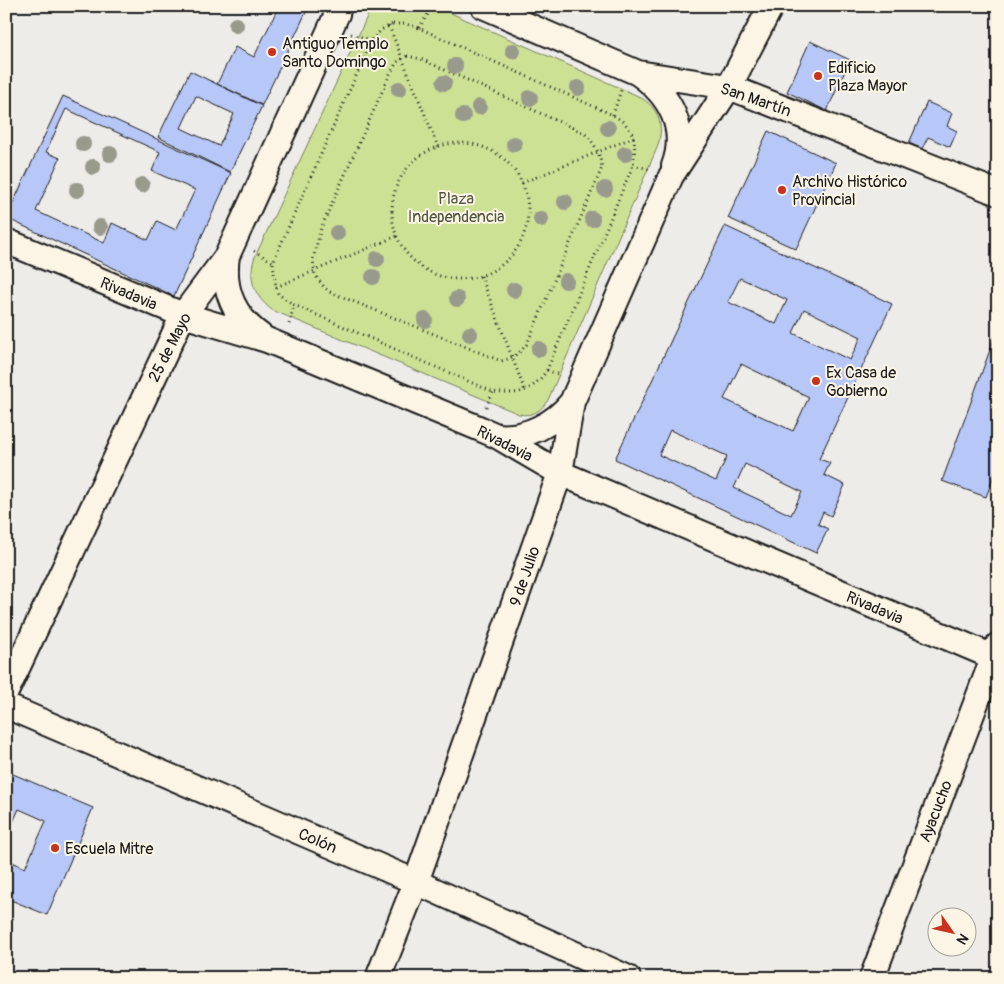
<svg xmlns="http://www.w3.org/2000/svg" width="1004" height="984" font-family="Pangolin,sans-serif">
<style>
.green{fill:#cde195;stroke:#747e58}
.building{fill:#b7c7f7;stroke:#1c1c1c;fill-rule:evenodd}
.lines{fill:none;stroke-linecap:round;stroke-linejoin:round}
.minor-casing{stroke:#1c1c1c;stroke-width:28}
.path{stroke:#1c1c1c;stroke-width:3;stroke-dasharray:1 4;stroke-linecap:butt}
.minor{stroke:#fcf5e5;stroke-width:24}
.tree{fill:#989a8c}
.poi-dot{fill:#c8321e;stroke:#fcf5e5;stroke-width:2}
.labels{text-anchor:middle;stroke-width:4;stroke-linejoin:round;paint-order:stroke}
.poi-label{font-size:16px;fill:#1c1c1c;stroke:#fcf5e5;text-anchor:start}
.street-label{font-size:16px;fill:#1c1c1c;stroke:#fcf5e5}
.park-label{font-size:16px;fill:#515740;stroke:#fcf5e5}
</style>
<rect width="100%" height="100%" fill="#eeece9"/>
<filter id="ink" filterUnits="userSpaceOnUse"><feTurbulence type="fractalNoise" baseFrequency=".02" numOctaves="2"/><feDisplacementMap in="SourceGraphic" scale="10" xChannelSelector="R" yChannelSelector="G"/><feConvolveMatrix kernelMatrix="1 2 1 2 8 2 1 2 1" color-interpolation-filters="sRGB"/></filter>
<g filter="url(#ink)">
<!-- green -->
<path class="green" d="M372 6H435L638 96C659 107 665 126 657 148L548 400C541 411 532 417 519 414L272 310C255 297 248 280 254 259Z"/>
<!-- building -->
<path class="building" d="M279 6H309L262 105 217 84 235 47 254 57Z
M810 41 850 60 827 111 787 92Z
M190 71 262 106 230 172 158 137ZM196 96 234 114 219 146 181 128Z
M63 96 231 173 174 296 6 218ZM66 109 160 152 152 171 195 190 176 230 157 221 148 240 112 223 104 243 36 211 60 158 46 152Z
M927 102 952 113 947 126 957 131 950 147 928 137 922 149 909 143Z
M768 131 836 163 796 249 728 218Z
M725 226 892 304 819 459 830 463 824 475 845 485 831 516 823 512 818 524 828 529 816 553 615 459ZM740 278 787 300 776 324 728 302ZM804 309 861 337 850 360 793 333ZM741 364 809 397 793 431 724 399ZM670 430 727 456 716 481 659 455ZM745 464 802 492 791 515 734 488Z
M998 328V465L986 497 942 481Z
M6 771 93 808 47 915 6 898V859L25 868 46 821 19 809 6 837Z"/>
<g class="lines">
<defs>
<path id="minor" d="M483 6 638 73 729 87 998 193
M638 73C670 95 688 128 674 166
M6 241 183 315 267 340 476 427 497 436 560 473 998 659
M227 256C222 289 234 317 261 336
M497 436C526 439 554 424 572 402
M6 692 183 315 227 256 337 14 339 6
M6 706 416 882 628 978
M378 978 416 882 560 473 572 402 671 176 729 87 771 6
M872 978 998 645"/>
</defs>
<!-- minor casing -->
<use href="#minor" class="minor-casing"/>
<!-- path -->
<path class="path" d="M393 24H406L419 28 613 115C635 128 637 140 633 165L547 370C531 393 519 395 493 392L294 305 278 294C275 283 274 273 273 262L372 40 381 30Z
M389 26 438 147
M419 28 433 6
M351 34 372 40
M407 56 421 59 584 133C595 143 600 154 602 168L527 344C519 354 513 358 501 361L330 292 324 287 315 275 313 259 321 228 390 74 397 62Z
M613 115 621 90
M392 211a68 68 0 1 1 136 0a68 68 0 1 1-136 0Z
M633 165 649 169
M522 183 634 137
M254 251 273 262
M481 276 525 391
M276 287 397 236
M289 324 294 305
M547 370 560 375
M486 407 493 392"/>
<!-- minor -->
<use href="#minor" class="minor"/>
</g>
<!-- trees -->
<g class="tree">
<circle cx="236" cy="25" r="8"/>
<circle cx="513" cy="51" r="8"/>
<circle cx="455" cy="66" r="8"/>
<circle cx="444" cy="83" r="8"/>
<circle cx="578" cy="88" r="8"/>
<circle cx="399" cy="89" r="8"/>
<circle cx="530" cy="98" r="8"/>
<circle cx="479" cy="107" r="8"/>
<circle cx="463" cy="116" r="8"/>
<circle cx="608" cy="128" r="8"/>
<circle cx="83" cy="144" r="8"/>
<circle cx="514" cy="144" r="8"/>
<circle cx="110" cy="154" r="8"/>
<circle cx="625" cy="154" r="8"/>
<circle cx="93" cy="167" r="8"/>
<circle cx="142" cy="185" r="8"/>
<circle cx="605" cy="189" r="8"/>
<circle cx="77" cy="190" r="8"/>
<circle cx="565" cy="202" r="8"/>
<circle cx="541" cy="219" r="8"/>
<circle cx="592" cy="219" r="8"/>
<circle cx="100" cy="227" r="8"/>
<circle cx="337" cy="233" r="8"/>
<circle cx="377" cy="259" r="8"/>
<circle cx="373" cy="277" r="8"/>
<circle cx="566" cy="281" r="8"/>
<circle cx="514" cy="290" r="8"/>
<circle cx="457" cy="299" r="8"/>
<circle cx="425" cy="320" r="8"/>
<circle cx="470" cy="334" r="8"/>
<circle cx="539" cy="349" r="8"/>
</g>
</g>
<!-- markers -->
<g class="poi-dot">
<circle cx="272" cy="52" r="5"/>
<circle cx="818" cy="76" r="5"/>
<circle cx="782" cy="190" r="5"/>
<circle cx="816" cy="381" r="5"/>
<circle cx="55" cy="848" r="5"/>
</g>
<g class="labels">
<!-- poi labels -->
<g class="poi-label">
<text x="282" y="49">Antiguo Templo<tspan x="282" dy="18">Santo Domingo</tspan></text>
<text x="828" y="73">Edificio<tspan x="828" dy="18">Plaza Mayor</tspan></text>
<text x="792" y="187">Archivo Histórico<tspan x="792" dy="18">Provincial</tspan></text>
<text x="826" y="378">Ex Casa de<tspan x="826" dy="18">Gobierno</tspan></text>
<text x="65" y="854">Escuela Mitre</text>
</g>
<!-- street labels -->
<g class="street-label">
<text transform="translate(756 99) rotate(19)" y="6">San Martín</text>
<text transform="translate(129 293) rotate(23)" y="6">Rivadavia</text>
<text transform="translate(169 347) rotate(-63)" y="6">25 de Mayo</text>
<text transform="translate(505 443) rotate(27)" y="6">Rivadavia</text>
<text transform="translate(524 576) rotate(-71)" y="6">9 de Julio</text>
<text transform="translate(875 607) rotate(23)" y="6">Rivadavia</text>
<text transform="translate(935 811) rotate(-69)" y="6">Ayacucho</text>
<text transform="translate(318 840) rotate(23)" y="6">Colón</text>
</g>
<!-- park labels -->
<g class="park-label">
<text x="456" y="204">Plaza<tspan x="456" dy="18">Independencia</tspan></text>
</g>
</g>
<!-- margin -->
<rect width="1004" height="984" fill="none" stroke="#fcf5e5" stroke-width="25"/>
<rect x="12" y="12" width="979" height="959" fill="none" stroke="#1c1c1c" stroke-width="2" filter="url(#ink)"/>
<!-- north arrow -->
<g transform="translate(952 932) rotate(124)"><circle r="24" fill="#fcf5e5" stroke="#a29e95"/>
<path d="M0-4L9 19L0 12L-9 19Z" fill="#c8321e"/>
<text y="-8" font-size="14" font-weight="bold" text-anchor="middle" fill="#1c1c1c">N</text>
</g>
</svg>
